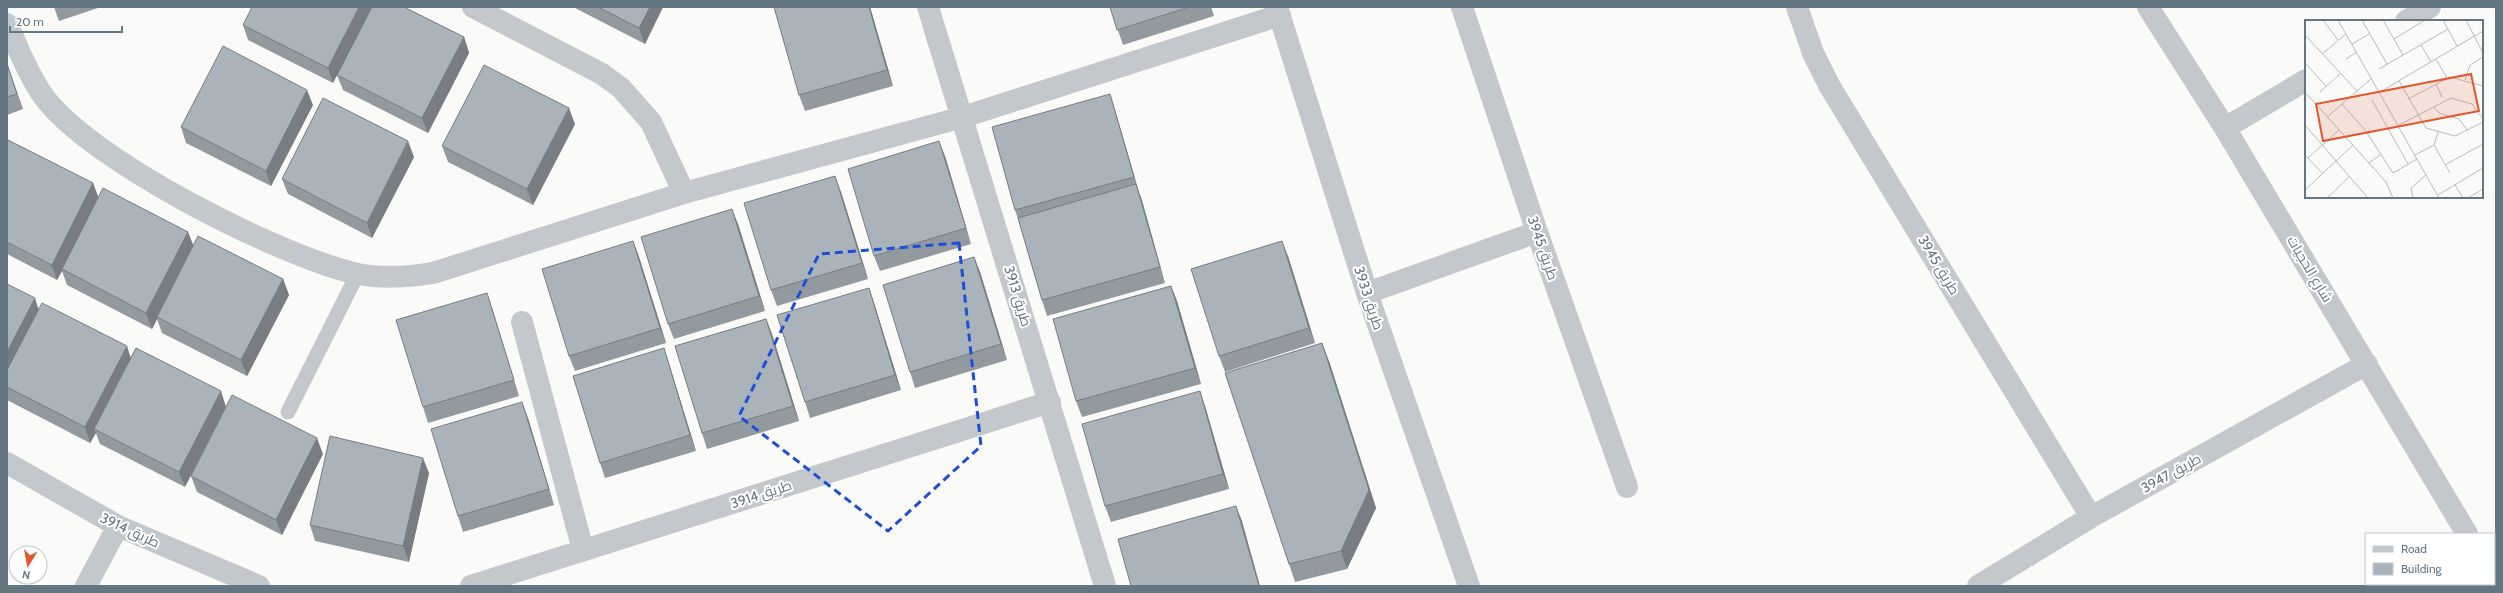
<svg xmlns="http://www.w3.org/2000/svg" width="2503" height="593" font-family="Cabin,Cairo,sans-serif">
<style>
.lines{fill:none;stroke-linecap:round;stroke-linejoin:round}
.lane{stroke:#c3c8cc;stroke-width:15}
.street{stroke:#c3c8cc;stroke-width:22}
.wall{fill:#929a9f}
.shaded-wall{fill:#777d82}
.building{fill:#aab3b9;stroke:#777d82}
.marked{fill:none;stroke:#1d4ed8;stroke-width:3;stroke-dasharray:8 5;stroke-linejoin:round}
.labels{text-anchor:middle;stroke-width:4;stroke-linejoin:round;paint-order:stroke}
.street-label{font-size:14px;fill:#657683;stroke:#fff}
.inset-road{fill:none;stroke:#b5bdc2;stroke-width:1}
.view{fill:#e4572e;fill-opacity:0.15;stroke:#e4572e;stroke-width:2}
.inset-edge{fill:none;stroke:#657683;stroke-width:2}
</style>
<rect width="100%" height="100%" fill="#fafaf8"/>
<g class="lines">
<!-- lane -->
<path class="lane" d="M288 412 358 273"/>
<!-- street -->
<path class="street" d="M473 7 602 74 621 88 651 122 684 193
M928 7 1105 586
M1277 7 1367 293 1469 586
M1462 7 1537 232 1627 487
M1797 7 1813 53 1829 85 2091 517
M2148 7 2225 128 2467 534
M2406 21 2430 7
M7 24C18 47 27 73 42 94 86 159 281 257 358 274 384 279 408 277 433 273L684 193 963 117 1280 15
M2225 128 2306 80
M1367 293 1537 232
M522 322 583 550
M7 463 118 526 259 586
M2494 580 2496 584
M86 586 118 526
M471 586 1050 402
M1978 586 2091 517 2367 364"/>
</g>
<!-- wall -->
<path class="wall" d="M54 7H101L59 21Z
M573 7H663L645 44Z
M774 7H870L893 86 805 111 799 95Z
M1110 7H1211L1214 16 1123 45Z
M243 25 464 37 469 53 428 133 343 90 337 75 333 83 248 40Z
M7 63 23 109 7 115Z
M1110 94 1115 110 1165 283 1047 316 1042 300 1019 222 1015 210Z
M313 105 271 186 186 143 181 127Z
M575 124 533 205 448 162 442 146Z
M7 142 93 183 98 198 188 232 193 246 283 279 289 295 247 376 162 333 157 319 152 329 67 285 62 271 57 280 7 254Z
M945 156 971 244 880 271 874 256Z
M414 157 372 238 288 194 282 179Z
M841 192 868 279 777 306 771 290Z
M738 224 765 311 674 339 668 324Z
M633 241 639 257 666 343 575 371 569 356Z
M1288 256 1315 343 1225 372 1219 356Z
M974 257 980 272 1007 360 915 388 910 372Z
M7 284 39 309 131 357 136 348 185 487 100 444 96 433 90 443 7 400Z
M1171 286 1177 301 1201 384 1082 417 1076 401Z
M869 288 874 303 901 390 810 418 805 402Z
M492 308 519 396 428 423 423 407Z
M766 319 772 334 799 421 707 449 702 433Z
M664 348 669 364 696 451 605 478 600 463Z
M1329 361 1376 508 1347 569 1295 582 1289 564Z
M1205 406 1229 489 1111 522 1105 506Z
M528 418 554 505 463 532 458 516Z
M323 454 282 535 197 492 191 476Z
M429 473 409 562 315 541 310 525Z"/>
<!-- shaded-wall -->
<path class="shaded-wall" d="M359 7H372L333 83 328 68Z
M650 7H663L645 44 639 28Z
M869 7H870L893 86 887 70Z
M464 37 469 53 428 133 422 118Z
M307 90 313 105 271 186 266 171Z
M1110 94 1115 110 1139 192 1134 177Z
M569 108 575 124 533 205 527 189Z
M408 141 414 157 372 238 367 223Z
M939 141 945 156 971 244 966 228Z
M835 176 841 192 868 279 862 263Z
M93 183 99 199 62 269V271L57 280 52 265Z
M1136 184 1142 200 1165 283 1160 267Z
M732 209 738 224 765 311 759 296Z
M188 232 194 247 157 317V319L152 329 146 313Z
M633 241 639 257 666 343 660 328Z
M1282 241 1288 256 1315 343 1309 328Z
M974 257 980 272 1007 360 1001 344Z
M283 279 289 295 247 376 241 360Z
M1171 286 1177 301 1201 384 1195 368Z
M869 288 874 303 901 390 895 375Z
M487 293 492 308 519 396 514 380Z
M35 298 40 314 7 379V352Z
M766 319 772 334 799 421 793 406Z
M1322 343 1329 361 1376 508 1347 569 1341 551Z
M127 346 132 362 94 429 96 433 90 443 85 427Z
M664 348 669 364 696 451 690 435Z
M221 391 226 407 185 487 179 472Z
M1200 391 1205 406 1229 489 1223 474Z
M522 402 528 418 554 505 549 489Z
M317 438 323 454 282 535 276 520Z
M423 458 429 473 409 562 403 546Z
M1236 506 1242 521 1260 586H1259Z"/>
<!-- building -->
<path class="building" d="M252 7H359L328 68 243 25Z
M372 7H404L464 37 422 118 337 75Z
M598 7H650L639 28Z
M774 7H869L887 70 799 95Z
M1110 7H1189L1117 30Z
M223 46 307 90 266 171 181 127Z
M7 64 17 94 7 97Z
M484 65 569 108 527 189 442 146Z
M1110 94 1134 177 1015 210 992 127Z
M323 98 408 141 367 223 282 179Z
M8 140 93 183 52 265 7 242V142Z
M939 141 966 228 874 256 848 169Z
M835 176 862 263 771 290 744 203Z
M1136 184 1160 267 1042 300 1018 218Z
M103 188 188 232 146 313 62 269Z
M732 209 759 296 668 324 641 237Z
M198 236 283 279 241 360 157 317Z
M633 241 660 328 569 356 542 269Z
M1282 241 1309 328 1219 356 1191 269Z
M974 257 1001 344 910 372 883 285Z
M7 284 35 298 7 352Z
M1171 286 1195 368 1076 401 1053 319Z
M869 288 895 375 805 402 777 315Z
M487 293 514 380 423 407 396 320Z
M42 303 127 346 85 427 7 387V370Z
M766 319 793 406 702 433 675 346Z
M1322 343 1369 490 1341 551 1289 564 1225 373Z
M136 348 221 391 179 472 94 429Z
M664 348 690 435 600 463 573 376Z
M1200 391 1223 474 1105 506 1082 424Z
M232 395 317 438 276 520 191 476Z
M522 402 549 489 458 516 431 429Z
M330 436 423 458 403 546 310 525Z
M1236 506 1259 586H1131L1118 539Z"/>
<!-- marked area -->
<path class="marked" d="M959 243 981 446 888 531 739 416 819 254Z"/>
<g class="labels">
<!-- street labels -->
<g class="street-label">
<text transform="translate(1543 248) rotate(71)" y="5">طريق 3945</text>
<text transform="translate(1939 265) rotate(59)" y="5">طريق 3945</text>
<text transform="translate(2310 269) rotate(59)" y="5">شارع الحجيات</text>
<text transform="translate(1018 296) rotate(73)" y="5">طريق 3913</text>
<text transform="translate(1369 298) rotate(72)" y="5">طريق 3933</text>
<text transform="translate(2171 473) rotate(-29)" y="5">طريق 3947</text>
<text transform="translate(761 494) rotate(-18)" y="5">طريق 3914</text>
<text transform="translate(130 530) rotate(25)" y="5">طريق 3914</text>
</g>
</g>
<!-- overview -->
<g transform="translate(2305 20)">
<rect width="178" height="178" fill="#fafaf8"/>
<path class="inset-road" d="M18 0 33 20M33 0 134 178M57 0 82 44M78 0 98 35M138 0 152 26M161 0 178 33M0 15 52 71M89 19 120 0M47 24 64 14M116 25 126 42M17 34 41 14M41 39 52 32M131 39 142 58M0 43 21 66M74 49 143 9M160 60 165 45 178 37M94 61 121 108 150 116 178 102M131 64 137 77M0 72 81 162 88 178M15 72 35 54M75 72 178 11M103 79 145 57 178 66M67 80 103 144M37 84 60 110 88 153 112 139M129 87 134 93 154 99 163 111M22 97 67 58M0 105 63 178M94 105 146 78 167 84 178 99M129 125 145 153M0 135 18 154M110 135 129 125 133 112M3 138 34 110M64 143 75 135M140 145 178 124M150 165 158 178M0 170 48 125M133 175 178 148M22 178 45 156M108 178 106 168 121 155M163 178 178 169"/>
<path class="view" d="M166 54 174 91 18 121 11 84Z"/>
<rect width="178" height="178" class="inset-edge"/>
</g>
<!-- border -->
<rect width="2503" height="593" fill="none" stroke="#657683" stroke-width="16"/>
<!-- legend -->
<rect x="2365" y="533" width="130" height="52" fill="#ffffff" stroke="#c1c8cd"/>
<rect x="2373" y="546" width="20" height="6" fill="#c3c8cc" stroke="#c1c8cd"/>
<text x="2401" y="553" font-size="12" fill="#657683">Road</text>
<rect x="2373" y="563" width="20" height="12" fill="#aab3b9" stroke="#c1c8cd"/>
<text x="2401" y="573" font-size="12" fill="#657683">Building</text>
<!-- north arrow -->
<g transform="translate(28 565) rotate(191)"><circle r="19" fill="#ffffff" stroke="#c1c8cd"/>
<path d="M0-3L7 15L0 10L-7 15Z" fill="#e4572e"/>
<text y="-6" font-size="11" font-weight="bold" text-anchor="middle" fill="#657683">N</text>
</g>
<!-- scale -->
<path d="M10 26v6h112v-6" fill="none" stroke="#657683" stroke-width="2"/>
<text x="16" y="26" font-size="12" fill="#657683" stroke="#ffffff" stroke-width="3" paint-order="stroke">20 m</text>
</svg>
